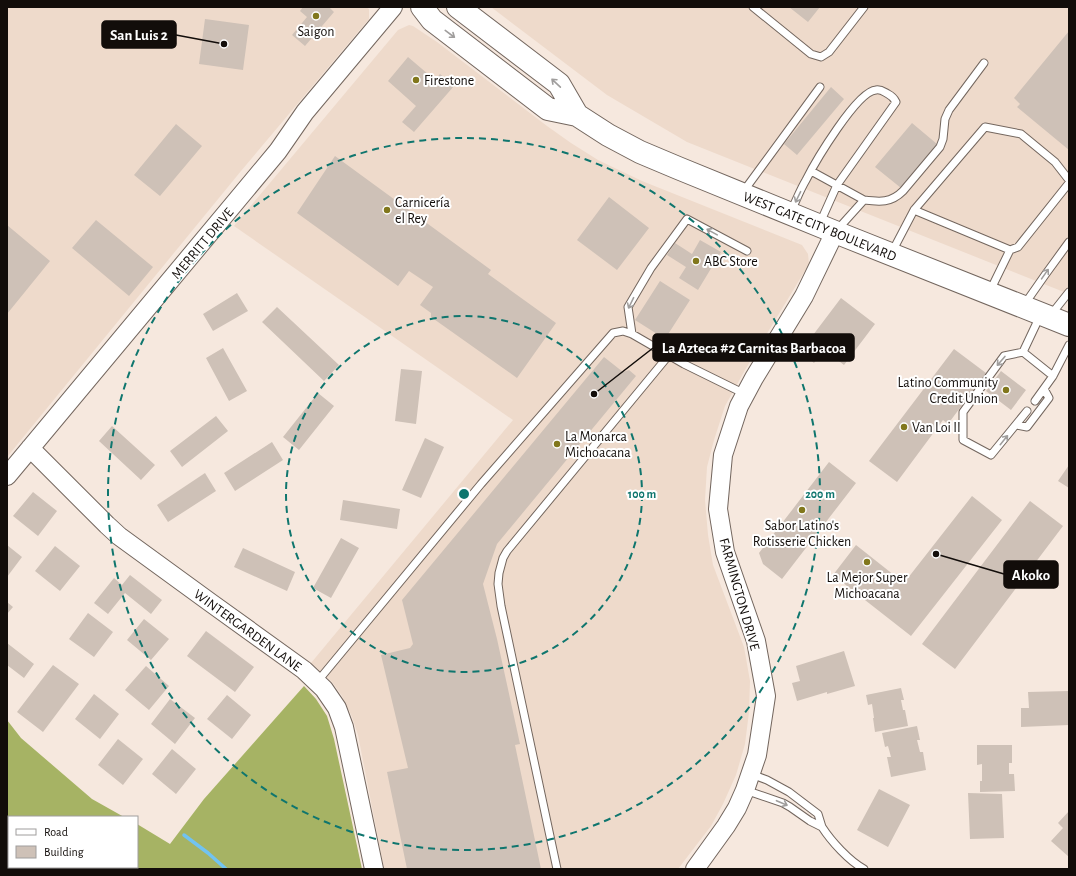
<svg xmlns="http://www.w3.org/2000/svg" width="1076" height="876" font-family="'Alegreya Sans',sans-serif">
<style>
.built{fill:#eedacb}
.forest{fill:#a6b364}
.lines{fill:none;stroke-linecap:round;stroke-linejoin:round}
.stream{stroke:#71c3f1;stroke-width:3.5}
.building{fill:#cec1b7}
.service-casing{stroke:#73665e;stroke-width:9}
.tertiary-casing{stroke:#73665e;stroke-width:20}
.primary-casing{stroke:#73665e;stroke-width:24}
.service{stroke:#fff;stroke-width:7}
.tertiary{stroke:#fff;stroke-width:18}
.primary{stroke:#fff;stroke-width:22}
.oneway{stroke:#a09e9d}
.ring{fill:none;stroke:#0f766e;stroke-width:2;stroke-dasharray:7 5}
.poi-dot{fill:#81771c;stroke:#fff;stroke-width:1.5}
.labels{text-anchor:middle;stroke-width:4;stroke-linejoin:round;paint-order:stroke}
.poi-label{font-size:14px;fill:#120d0a;stroke:#fff;text-anchor:start}
.street-label{font-size:14px;fill:#120d0a;stroke:#fff}
.centre{fill:#0f766e;stroke:#fff;stroke-width:2}
.ring-label{font-size:12px;text-anchor:middle;font-weight:bold;fill:#0f766e;stroke:#fff;stroke-width:4;stroke-linejoin:round;paint-order:stroke}
.leader{fill:none;stroke:#120d0a;stroke-width:1.5}
.callout-dot{fill:#120d0a;stroke:#fff;stroke-width:1.5}
.callout{fill:#120d0a;stroke:#120d0a;stroke-width:1.5}
.callout-label{font-size:15px;text-anchor:middle;font-weight:bold;fill:#fff}
</style>
<rect width="100%" height="100%" fill="#f6e8de"/>
<!-- built -->
<path class="built" d="M7 7H366L369 9V19L241 171 7 457Z
M491 7H1069V294L687 142 607 95Z
M409 25 413 26 437 42 547 126 571 143 598 160 642 181 802 245 808 254 809 264 745 370 725 406 714 440 707 467 705 500 708 535 713 565 744 647 750 681 749 712 745 744 736 775 723 804 711 826 678 869H384L358 735 352 717 342 696 332 682 311 663 513 420 234 226 398 30Z"/>
<!-- forest -->
<path class="forest" d="M304 686 316 699 327 716 334 739 362 869H7V720L21 738 92 799 124 817H9V867H137V824L170 844 204 799Z"/>
<g class="lines">
<!-- stream -->
<path class="stream" d="M184 835 208 853 226 869"/>
</g>
<!-- building -->
<path class="building" d="M303 7H329L334 12 305 46 292 35 307 17 300 11Z
M789 7H820L808 22Z
M205 19 249 25 243 70 199 64Z
M1069 31V150L1017 107 1020 104 1014 98Z
M408 57 435 80 440 74 454 86 414 132 402 122 416 106 388 81Z
M831 87 844 99 797 155 784 144Z
M912 123 937 144 901 188 875 167Z
M176 124 202 146 160 196 134 175Z
M335 156 491 270 488 274 556 323 517 378 431 317V313L420 305 433 287 409 271 398 286 297 213Z
M609 197 649 228 617 270 577 240Z
M96 220 153 267 129 296 72 248Z
M7 225 50 261 7 314Z
M700 240 721 252 698 290 679 278 686 267 667 255 675 243 692 254Z
M660 281 690 300 665 339 635 320Z
M237 293 248 311 213 331 203 314Z
M841 298 875 324 844 365 810 339Z
M277 307 339 365 324 381 262 322Z
M223 348 247 391 229 401 206 358Z
M814 348 821 354 814 363 807 357Z
M954 349 986 373 948 424 943 420 897 482 869 461Z
M604 357 623 372 629 370 636 376 497 544 483 584 497 639 520 744 515 745 541 869H407L387 772 408 768 381 655 410 648 413 644 402 600Z
M401 369 422 371 416 424 395 421Z
M1001 371 1026 390 1011 410 986 391Z
M318 393 334 406 299 450 283 437Z
M216 416 228 431 182 467 170 451Z
M112 426 155 465 141 480 99 441Z
M425 438 444 447 421 498 402 490Z
M272 442 283 460 235 491 224 473Z
M829 462 856 483 782 579 763 564 759 553Z
M1069 465V488L1058 481Z
M205 473 216 491 168 522 157 505Z
M33 492 57 511 38 536 13 516Z
M972 496 1002 520 911 636 833 575 856 545 904 583Z
M343 500 400 509 397 529 340 520Z
M1030 501 1063 526 955 669 922 644Z
M341 538 359 548 331 598 313 588Z
M7 545 22 557 7 577Z
M55 546 80 566 60 591 35 571Z
M243 548 295 572 287 591 234 567Z
M130 575 162 600 151 614 125 593 108 614 94 603 114 578 122 585Z
M7 602 13 607 7 614Z
M88 613 113 632 94 657 69 639Z
M144 619 169 639 151 660 127 640Z
M206 631 254 667 235 692 187 656Z
M7 643 34 664 24 678 7 665Z
M844 651 855 686 827 694V692L797 701 792 683 800 681 796 666Z
M53 665 79 684 43 732 17 712Z
M146 666 169 686 149 710 125 690Z
M901 688 904 700H901L903 710H905L908 726 875 732 873 718H874L872 704 868 705 866 695Z
M1069 691V725L1021 727V708H1029L1028 692Z
M94 694 119 714 100 739 75 719Z
M227 695 251 715 232 739 207 719Z
M170 699 195 718 175 744 151 724Z
M917 726 920 740H917L920 752H923L926 770 891 777 887 757H891L888 746 885 747 882 733Z
M118 739 143 759 123 785 98 765Z
M977 745H1012V763H1009V774H1014L1015 791 980 792V781H982V764L977 765Z
M172 749 196 769 176 794 152 774Z
M879 789 910 805 888 847 857 830Z
M968 793 1002 794 1004 838 970 839Z
M1069 811V857L1051 841 1063 828 1058 823Z"/>
<g class="lines">
<defs>
<path id="service" d="M753 7 811 54 821 57 829 52 864 7
M811 171 864 200
M743 192 820 87
M914 210 1010 250
M791 211C796 201 800 190 806 180 815 162 857 91 876 90 881 89 884 92 888 94 892 96 894 98 896 102L837 185 820 223
M837 230 864 200C880 202 891 203 903 191L940 147 943 139 945 119 949 110 984 63
M892 252 914 210 985 127 1021 134 1055 162 1069 180
M990 291 1010 250 1018 247 1069 183
M1024 305 1045 275 1069 242
M1050 316 1069 292
M632 334 628 307 651 268 687 219 747 251
M1023 352 1053 376
M1035 401 1053 376 1069 345
M1027 411 991 455 963 440V412L1004 356 1023 352 1040 316
M1016 425 1027 427 1049 398 1044 389
M317 682 481 484 613 333 623 331 632 334 684 364 745 394
M745 790 783 803 790 807 810 821 822 827 818 814 789 792 767 780 751 774
M822 827C831 841 849 861 864 869
M557 869 501 606 498 584 499 573 503 558 507 551 669 355"/>
<path id="tertiary" d="M30 448 107 525 119 536 211 603 304 670 324 689 337 708 344 727 374 869
M7 476 278 151 305 112 393 7
M695 869 726 826 737 808 745 790 757 755 766 696 756 641 725 552 718 509 723 455 739 406 754 378 804 296 835 232"/>
<path id="primary" d="M422 7 432 20 548 109 577 115 608 135 640 152 678 168 835 232 1069 325
M458 7 559 84 577 115"/>
</defs>
<!-- service casing -->
<use href="#service" class="service-casing"/>
<!-- tertiary casing -->
<use href="#tertiary" class="tertiary-casing"/>
<!-- primary casing -->
<use href="#primary" class="primary-casing"/>
<!-- service -->
<use href="#service" class="service"/>
<!-- tertiary -->
<use href="#tertiary" class="tertiary"/>
<!-- primary -->
<use href="#primary" class="primary"/>
</g>
<!-- one-way arrows -->
<defs><path id="oneway-shaft" d="M-6 0H5M1.5-3L5.5 0L1.5 3" fill="none" stroke-width="1.6" stroke-linecap="round" stroke-linejoin="round"/></defs>
<g class="oneway">
<use href="#oneway-shaft" transform="translate(450 34) rotate(37)"/>
<use href="#oneway-shaft" transform="translate(556 83) rotate(-137)"/>
<use href="#oneway-shaft" transform="translate(798 197) rotate(116)"/>
<use href="#oneway-shaft" transform="translate(712 232) rotate(-151)"/>
<use href="#oneway-shaft" transform="translate(1045 274) rotate(-55)"/>
<use href="#oneway-shaft" transform="translate(631 303) rotate(116)"/>
<use href="#oneway-shaft" transform="translate(1001 361) rotate(131)"/>
<use href="#oneway-shaft" transform="translate(1004 440) rotate(-51)"/>
<use href="#oneway-shaft" transform="translate(782 803) rotate(23)"/>
</g>
<!-- distance rings -->
<g class="ring">
<circle cx="464" cy="494" r="178"/>
<circle cx="464" cy="494" r="356"/>
</g>
<!-- markers -->
<g class="poi-dot">
<circle cx="316" cy="16" r="4"/>
<circle cx="416" cy="80" r="4"/>
<circle cx="387" cy="210" r="4"/>
<circle cx="696" cy="261" r="4"/>
<circle cx="1006" cy="390" r="4"/>
<circle cx="904" cy="427" r="4"/>
<circle cx="557" cy="444" r="4"/>
<circle cx="802" cy="510" r="4"/>
<circle cx="867" cy="562" r="4"/>
</g>
<g class="labels">
<!-- poi labels -->
<g class="poi-label">
<text x="316" y="36" text-anchor="middle">Saigon</text>
<text x="424" y="85">Firestone</text>
<text x="395" y="207">Carnicería<tspan x="395" dy="16">el Rey</tspan></text>
<text x="704" y="266">ABC Store</text>
<text x="998" y="387" text-anchor="end">Latino Community<tspan x="998" dy="16">Credit Union</tspan></text>
<text x="912" y="432">Van Loi II</text>
<text x="565" y="441">La Monarca<tspan x="565" dy="16">Michoacana</tspan></text>
<text x="802" y="530" text-anchor="middle">Sabor Latino's<tspan x="802" dy="16">Rotisserie Chicken</tspan></text>
<text x="867" y="582" text-anchor="middle">La Mejor Super<tspan x="867" dy="16">Michoacana</tspan></text>
</g>
<!-- street labels -->
<g class="street-label">
<text transform="translate(820 226) rotate(22)" y="5">WEST GATE CITY BOULEVARD</text>
<text transform="translate(202 243) rotate(-50)" y="5">MERRITT DRIVE</text>
<text transform="translate(740 594) rotate(74)" y="5">FARMINGTON DRIVE</text>
<text transform="translate(248 630) rotate(36)" y="5">WINTERGARDEN LANE</text>
</g>
</g>
<circle cx="464" cy="494" r="6" class="centre"/>
<g class="ring-label">
<text x="642" y="498">100 m</text>
<text x="820" y="498">200 m</text>
</g>
<!-- callouts -->
<path class="leader" d="M224 44L176 35M594 394L653 348M936 554L1004 574"/>
<g class="callout-dot">
<circle cx="224" cy="44" r="4"/>
<circle cx="594" cy="394" r="4"/>
<circle cx="936" cy="554" r="4"/>
</g>
<g class="callout">
<rect x="102" y="21" width="74" height="27" rx="4"/>
<rect x="653" y="334" width="201" height="27" rx="4"/>
<rect x="1004" y="561" width="54" height="27" rx="4"/>
</g>
<g class="callout-label">
<text x="139" y="40">San Luis 2</text>
<text x="754" y="353">La Azteca #2 Carnitas Barbacoa</text>
<text x="1031" y="580">Akoko</text>
</g>
<!-- border -->
<rect width="1076" height="876" fill="none" stroke="#120d0a" stroke-width="16"/>
<!-- legend -->
<rect x="8" y="816" width="130" height="52" fill="#ffffff" stroke="#a09e9d"/>
<rect x="16" y="829" width="20" height="6" fill="#ffffff" stroke="#a09e9d"/>
<text x="44" y="836" font-size="12" fill="#120d0a">Road</text>
<rect x="16" y="846" width="20" height="12" fill="#cec1b7" stroke="#a09e9d"/>
<text x="44" y="856" font-size="12" fill="#120d0a">Building</text>
</svg>
